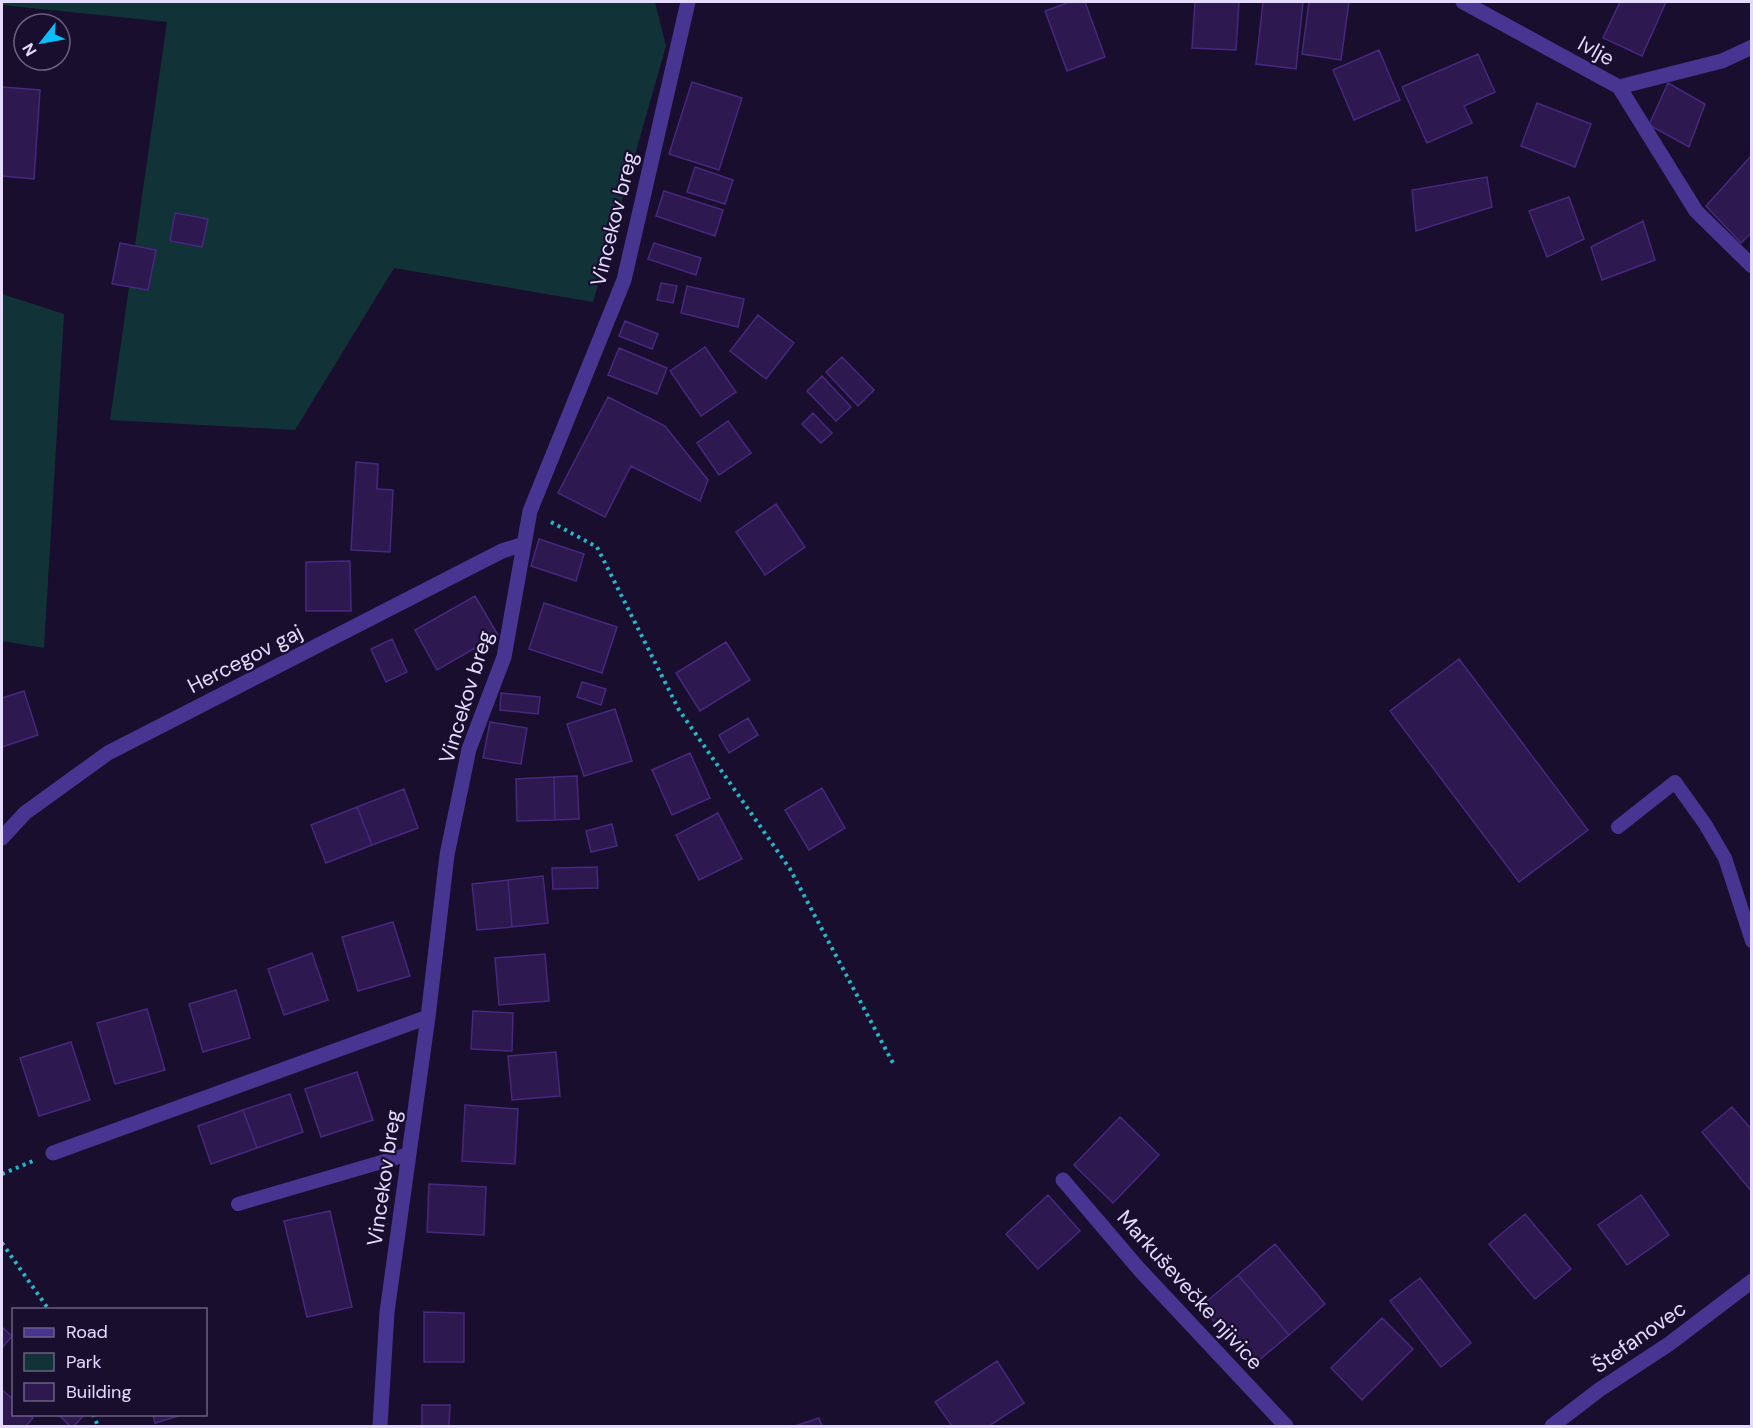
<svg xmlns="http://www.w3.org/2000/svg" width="1753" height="1428" font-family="'DM Sans',sans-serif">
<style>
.green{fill:#113338}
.building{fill:#2d1850;stroke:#47287f;stroke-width:1.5}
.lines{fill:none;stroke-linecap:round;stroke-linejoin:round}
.path{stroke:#23b9ca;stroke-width:4;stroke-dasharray:3 4.5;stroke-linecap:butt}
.service{stroke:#473591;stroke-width:14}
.minor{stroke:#473591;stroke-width:15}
.tertiary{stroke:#473591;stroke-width:15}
.labels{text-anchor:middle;stroke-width:4.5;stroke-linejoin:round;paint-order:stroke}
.street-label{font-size:21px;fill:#e5dbff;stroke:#190e2d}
</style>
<rect width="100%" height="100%" fill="#190e2d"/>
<!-- green -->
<path class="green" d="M2 2H655L666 46 593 302 394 268 295 430 110 420 167 22 2 5Z
M2 294 64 314 44 648 2 641Z"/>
<!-- building -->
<path class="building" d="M1070 2H1085L1105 57 1067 71 1045 11Z
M1195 2H1239L1236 50 1192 48Z
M1263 2H1303L1296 69 1256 64Z
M1309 2H1349L1341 60 1302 54Z
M1620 2H1666L1642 56 1603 38Z
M1379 50 1400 100 1354 120 1333 70Z
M1478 54 1495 92 1464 106 1472 123 1427 143 1402 87Z
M692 82 742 98 719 170 669 154Z
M1668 83 1705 104 1689 147 1649 125Z
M2 87 40 90 34 179 2 176Z
M1537 103 1591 124 1575 167 1521 146Z
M1752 155V232L1741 243 1706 206Z
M695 167 733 180 725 204 687 192Z
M1487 177 1492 207 1416 231 1412 190Z
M664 191 723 210 715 236 656 216Z
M1569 197 1584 239 1547 257 1529 211Z
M175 213 208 219 202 247 170 241Z
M1643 221 1655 260 1602 280 1591 247Z
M120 243 156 250 148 290 112 284Z
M654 243 701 258 696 275 648 259Z
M661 283 677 286 673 303 657 300Z
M687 286 744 299 738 327 681 313Z
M758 315 794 343 766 379 730 351Z
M625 321 658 334 652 349 619 336Z
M705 347 736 392 701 416 670 371Z
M619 348 667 368 657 394 608 375Z
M842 357 874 390 858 406 826 372Z
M822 376 851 407 836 421 807 391Z
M608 397 665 426 708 480 700 501 631 466 605 517 558 493Z
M813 413 832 433 821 443 802 424Z
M728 421 751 453 719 475 697 443Z
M356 462 378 464 377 489 393 490 390 552 351 550Z
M776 504 805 547 765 575 736 532Z
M539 539 584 554 576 581 531 566Z
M350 561 351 611H306V562Z
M475 596 498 635 437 670 415 630Z
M544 603 617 627 602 673 529 649Z
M392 639 407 672 386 682 371 649Z
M726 642 750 680 700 711 676 673Z
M1459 659 1588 830 1519 882 1390 711Z
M582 682 606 689 601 705 577 697Z
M24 691 38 735 2 747V698Z
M501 693 540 697 538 714 500 710Z
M615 709 632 761 584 776 567 724Z
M748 718 758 735 729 753 719 735Z
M490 722 527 728 521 764 483 758Z
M690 753 710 798 672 815 652 770Z
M577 776 579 819 555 820 554 777Z
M554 777 555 820 517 821 516 779Z
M822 788 845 828 809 850 785 810Z
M404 789 418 828 372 845 357 807Z
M357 807 372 845 326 863 311 825Z
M718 813 742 859 699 880 676 835Z
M612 824 617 846 591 852 586 831Z
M597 867 598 888 553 889 552 868Z
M543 876 548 923 512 927 508 880Z
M508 880 512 927 477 930 472 884Z
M393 922 410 976 358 991 342 937Z
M312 953 328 1000 284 1015 268 969Z
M545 954 549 1001 499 1005 495 958Z
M236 990 250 1038 203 1052 189 1004Z
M147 1009 165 1070 115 1084 97 1023Z
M473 1011 513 1013 512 1051 471 1049Z
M71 1042 90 1100 39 1116 20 1058Z
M556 1052 560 1096 512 1100 508 1056Z
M357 1072 373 1120 321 1137 305 1089Z
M290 1094 303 1132 257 1148 243 1110Z
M465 1105 518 1109 515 1164 462 1161Z
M1732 1107 1752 1130V1192L1702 1132Z
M243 1110 257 1148 211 1164 198 1126Z
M1120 1117 1159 1155 1113 1203 1074 1165Z
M429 1184 486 1187 484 1235 427 1232Z
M1048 1195 1080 1231 1038 1269 1006 1234Z
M1641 1195 1669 1235 1627 1265 1598 1225Z
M330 1211 352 1307 307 1317 284 1221Z
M1525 1214 1571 1269 1535 1299 1489 1244Z
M1275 1244 1325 1304 1289 1335 1238 1275Z
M1238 1275 1289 1335 1252 1366 1201 1306Z
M1420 1278 1471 1343 1441 1367 1390 1301Z
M424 1312 464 1313V1362H424Z
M1382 1318 1413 1349 1362 1400 1331 1368Z
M2 1327 12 1336 2 1348Z
M997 1361 1024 1403 989 1426H952L935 1402Z
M2 1390 14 1400V1414H30L33 1418 26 1426H2Z
M422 1405H450L449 1426H422Z
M58 1414H85L74 1426H70Z
M153 1414H185L155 1423Z
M819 1418 822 1426H795Z"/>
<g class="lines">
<!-- path -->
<path class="path" d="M551 522 597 547 679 710 790 869 894 1065
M2 1174 33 1161
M2 1243 49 1310
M93 1414 98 1426"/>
<!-- service -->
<path class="service" d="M1618 827 1675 782 1705 824 1725 858 1752 941
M238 1204 409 1154"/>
<!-- minor -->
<path class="minor" d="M1463 2 1619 87 1722 61 1752 47
M1619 87 1696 211 1752 266
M2 838 25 813 108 753 502 551 524 544
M53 1153 428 1017
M1063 1180 1139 1269 1286 1426
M380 1426 387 1312 428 1017 447 855 469 749 504 657 530 511 624 280 688 2"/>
<!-- tertiary -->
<path class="tertiary" d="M1552 1426 1599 1390 1669 1344 1752 1281"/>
</g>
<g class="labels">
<!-- street labels -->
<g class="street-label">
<text transform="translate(1596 51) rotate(29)" y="7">Ivlje</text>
<text transform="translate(614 219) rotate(-76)" y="7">Vincekov breg</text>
<text transform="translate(245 659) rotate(-27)" y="7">Hercegov gaj</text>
<text transform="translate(466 697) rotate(-73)" y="7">Vincekov breg</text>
<text transform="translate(384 1178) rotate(-82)" y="7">Vincekov breg</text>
<text transform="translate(1190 1290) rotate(48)" y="7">Markuševečke njivice</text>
<text transform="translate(1639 1337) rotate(-35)" y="7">Štefanovec</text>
</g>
</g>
<!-- border -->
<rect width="1753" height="1428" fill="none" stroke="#e5dbff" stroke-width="6"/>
<!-- legend -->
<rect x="12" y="1308" width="195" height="108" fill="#190e2d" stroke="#6b6081" stroke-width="1.5"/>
<rect x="24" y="1328" width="30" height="9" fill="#473591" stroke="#6b6081" stroke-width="1.5"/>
<text x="66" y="1338" font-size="18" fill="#e5dbff">Road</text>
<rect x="24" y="1353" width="30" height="18" fill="#113338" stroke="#6b6081" stroke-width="1.5"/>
<text x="66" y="1368" font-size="18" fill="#e5dbff">Park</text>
<rect x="24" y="1383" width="30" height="18" fill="#2d1850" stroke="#6b6081" stroke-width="1.5"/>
<text x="66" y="1398" font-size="18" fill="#e5dbff">Building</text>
<!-- north arrow -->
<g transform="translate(42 42) rotate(239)"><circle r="28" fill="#190e2d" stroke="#6b6081" stroke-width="1.5"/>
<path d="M0-4.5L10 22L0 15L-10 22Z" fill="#07beff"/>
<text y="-9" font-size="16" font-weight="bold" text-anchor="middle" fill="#e5dbff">N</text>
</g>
</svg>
